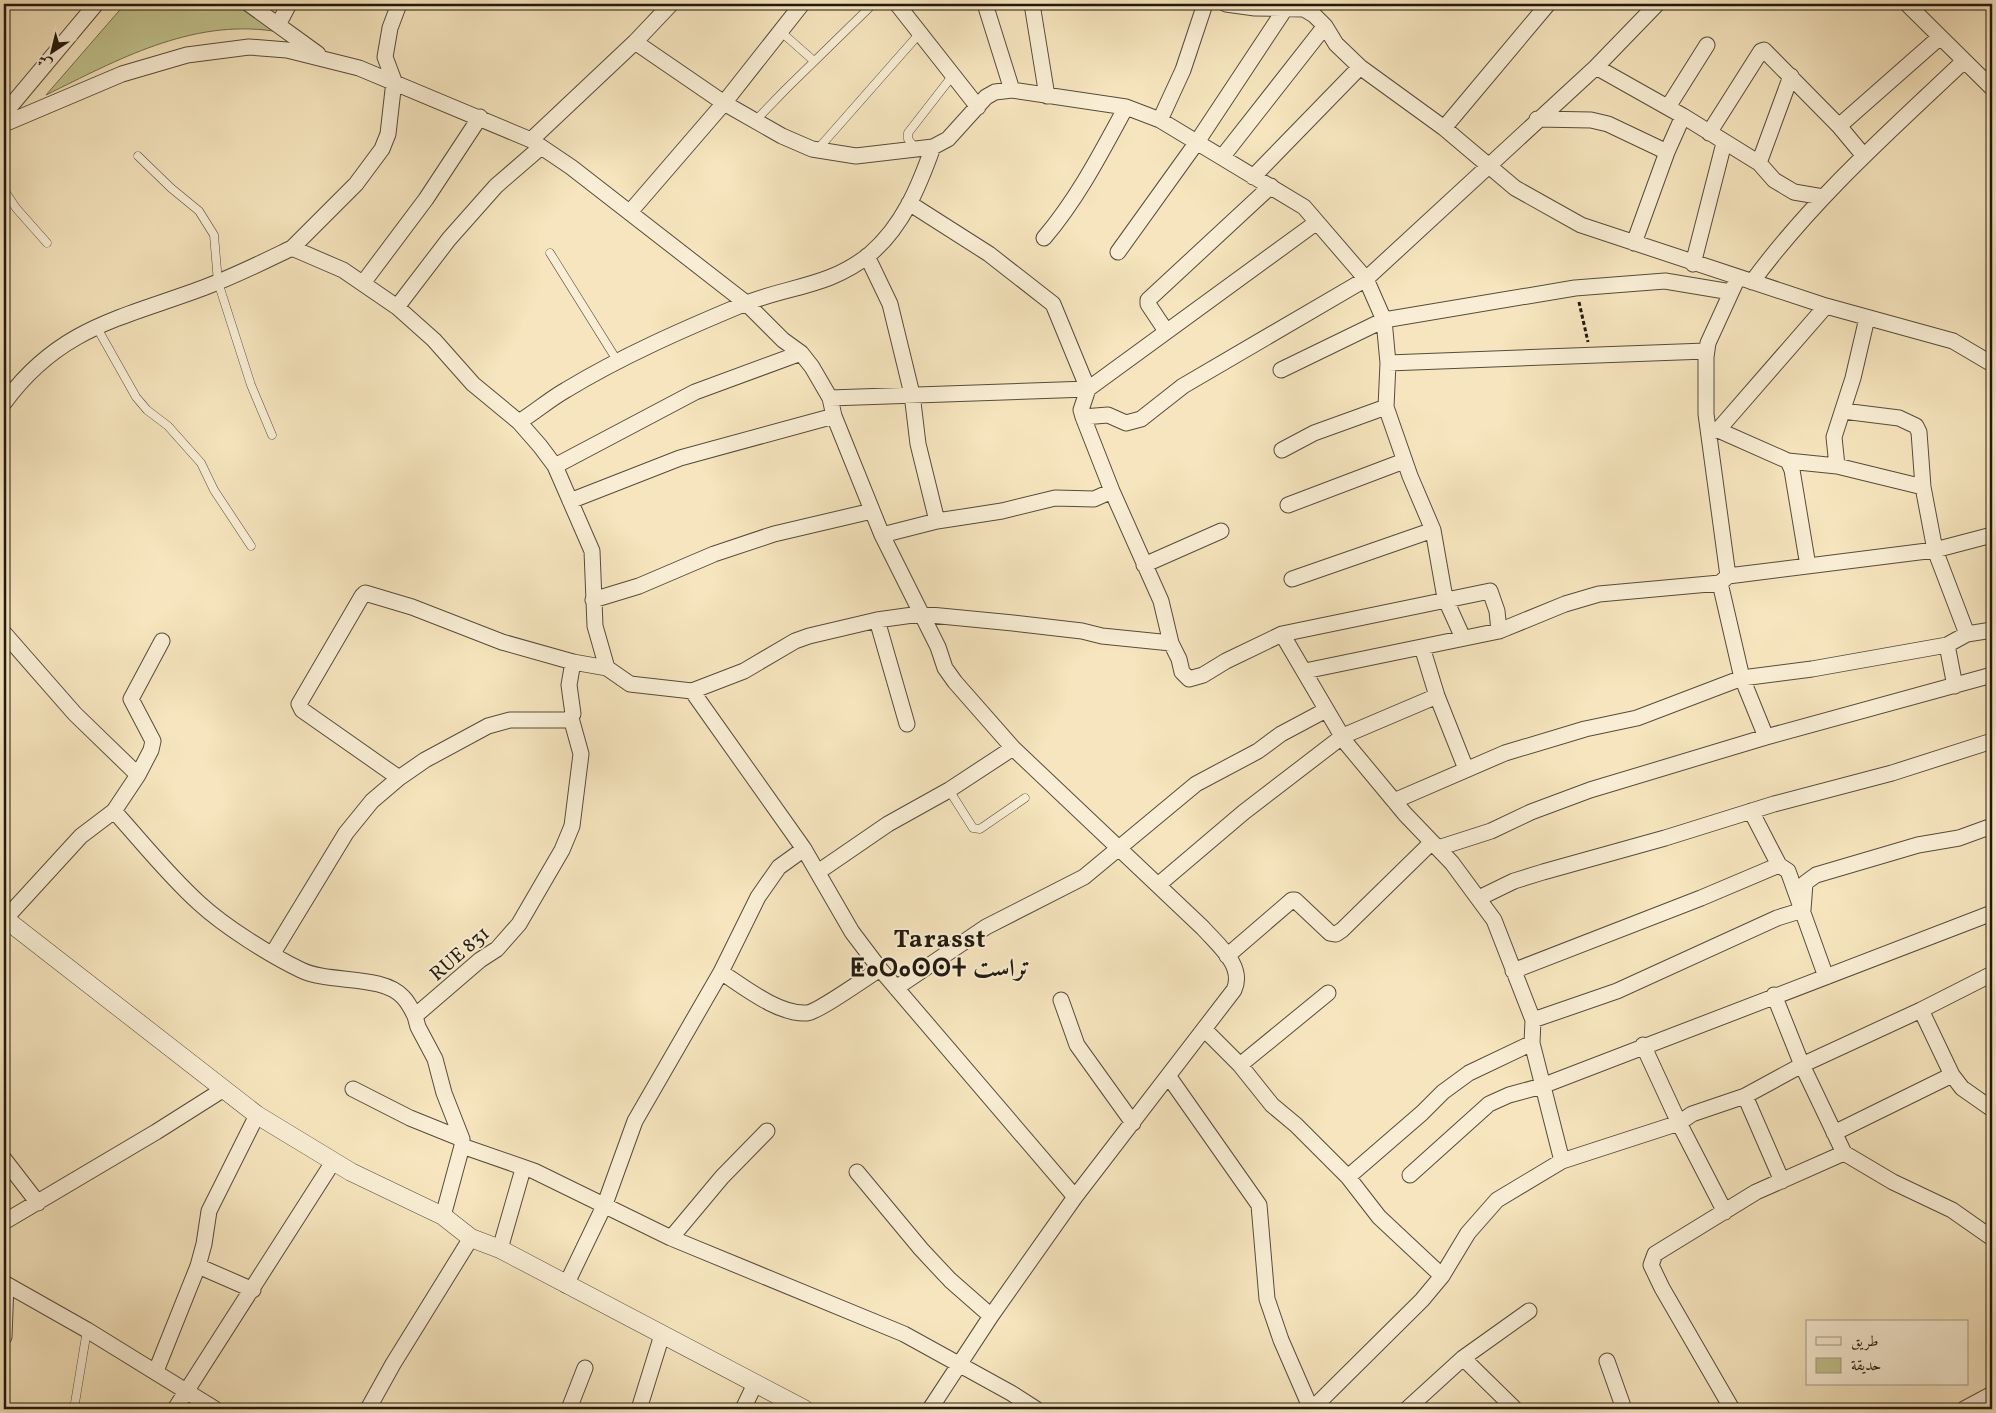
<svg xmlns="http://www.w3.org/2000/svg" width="1996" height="1413" font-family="Vollkorn,Amiri,'Noto Sans Tifinagh',serif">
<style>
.green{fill:#c1c38e;stroke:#716e4e}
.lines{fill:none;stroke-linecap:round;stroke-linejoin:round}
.service-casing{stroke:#564c3a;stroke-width:9}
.minor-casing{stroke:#564c3a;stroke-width:17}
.tertiary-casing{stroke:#564c3a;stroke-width:19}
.path{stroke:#21190e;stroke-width:3;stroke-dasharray:4 2.5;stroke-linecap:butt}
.service{stroke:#f9eed5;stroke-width:8}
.minor{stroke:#f9eed5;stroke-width:15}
.tertiary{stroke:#f9eed5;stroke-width:18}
.labels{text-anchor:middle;stroke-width:4;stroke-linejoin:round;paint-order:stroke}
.street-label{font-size:20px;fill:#21190e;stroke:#f9eed5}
.district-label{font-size:25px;font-weight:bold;letter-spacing:1px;fill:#21190e;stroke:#f9eed5}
</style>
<rect width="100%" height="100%" fill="#f6e5be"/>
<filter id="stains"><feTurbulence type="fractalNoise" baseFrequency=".004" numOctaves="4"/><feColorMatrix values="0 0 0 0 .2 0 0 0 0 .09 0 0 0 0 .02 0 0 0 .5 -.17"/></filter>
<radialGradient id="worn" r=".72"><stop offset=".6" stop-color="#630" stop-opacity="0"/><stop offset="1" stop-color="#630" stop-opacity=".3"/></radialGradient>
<!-- green -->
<path class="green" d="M125 4H235L273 31C191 19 117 60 46 95Z"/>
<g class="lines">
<defs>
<path id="service" d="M780 31 814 61
M755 121 786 89 873 4
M916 149 908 139V133L953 75
M817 150 920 33
M138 156 171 188 199 211 214 235 218 282 251 385 272 435
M4 190 16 208 47 243
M550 253 618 362
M96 326 136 397 147 410 168 426 201 463 214 490 251 546
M949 790 973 828 980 829 1025 798
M74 1409 87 1330"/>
<path id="minor" d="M249 4 318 54
M399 4 390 28 385 57 394 81 388 134 382 149 356 184 292 248 343 270 397 307 434 340 473 384 519 422 540 446 555 466 592 551 595 626 607 668 630 684 692 691 744 671 795 641 809 636 877 620 920 614 1013 623 1082 631 1102 636 1171 643
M897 4 978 107
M985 4 1012 90
M1032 4 1047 96
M1226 4 1255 8 1304 9 1314 15 1325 26 1336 44 1360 67 1444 128 1515 188 1581 225 1826 306 1953 341 1992 364
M1907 4 1992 88
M278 25 289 4
M635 42 724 103 802 4
M1596 67 1683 116 1759 163 1774 180 1794 192 1823 197
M1668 107 1707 45
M4 114 96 4
M1537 119 1591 120 1608 124 1667 152
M1160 120 1183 70 1205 4
M4 124 122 74 187 55 249 47 287 50 359 68 531 140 571 167 746 303 783 340 801 353 812 367 830 398 834 416 882 535 938 647 945 668 955 682 1013 748 1203 928C1218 945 1245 966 1234 990L1075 1197 991 1316 930 1409
M1839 126 1940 37
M1444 128 1548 4
M1709 133 1761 51 1764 50 1839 126 1864 156
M531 140 635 42 671 4
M1223 156 1325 26
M1759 163 1791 76
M1253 177 1360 67
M909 203 989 254 1053 304 1088 389 1081 410 1083 417 1112 491 1161 601 1171 643 1179 659 1182 672 1189 679 1203 675 1226 661 1282 634 1346 743 1405 814 1452 863 1494 920 1533 1020 1532 1043 1562 1161
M630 212 724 103 782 136 812 149 856 156 933 147 948 139 986 97 995 92 1012 90 1126 107 1160 120 1304 207 1366 279 1384 320 1388 363 1386 407 1410 476 1433 530 1445 598 1463 638
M1044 238C1078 198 1101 153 1126 107
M1634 243 1667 152 1683 116
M1118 252 1197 142 1285 9
M867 256 890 304 912 394 918 444 937 521
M1693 264 1724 143
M1752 282C1813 199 1890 131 1964 61
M363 283 426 199 480 117
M397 307 449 239 496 186 541 147
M1166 331 1148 304V300L1271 186
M1388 363 1706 351
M1281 370 1384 320 1575 288 1665 281 1731 292
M830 398 1088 389 1317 222
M4 403C61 325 125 318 208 286 237 275 265 261 292 248
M1843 411 1899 418 1916 426 1919 432 1923 487 1935 550 1967 634
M1083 417 1108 415 1126 423 1141 419 1183 386 1366 279 1596 67 1657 4
M519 422C535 412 550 399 566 390 622 356 684 329 744 304 788 286 830 287 870 254 903 226 919 186 933 147
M1718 430 1788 461 1792 470 1808 566
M1709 433 1718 430 1826 306
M1282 450 1314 433 1386 407
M1788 461 1837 466 1923 487
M555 466 695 392 801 353
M1837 466 1834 437 1853 378 1867 318
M570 501 680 458 834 416
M1288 505 1404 461
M882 535 937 521 1002 511 1055 498 1094 499 1112 491
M1144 565 1221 531
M1728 576 1706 414V357L1708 343 1735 284
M1292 579 1433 530
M1720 583 1742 678 1766 737
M593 600 639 586 714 554 774 534 872 511
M877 620 907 724
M4 633 75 714 138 775 114 811
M1282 634 1490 591 1497 611 1499 631
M1947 645 1955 686
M1422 647 1437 696 1466 769
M1305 671 1499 631 1565 604 1599 594 1720 583 1728 576 1935 550 1992 535
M692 691 804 849 852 932 880 969 1075 1197
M138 775 151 750 153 741 131 699 162 641
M399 778 302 710 299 704 362 596 365 593 412 607 502 642 573 662
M1394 801 1505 753 1585 729 1637 718 1742 678 1812 669 1947 645 1967 634 1992 630
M1751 811 1779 865
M1438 848 1491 831 1531 812 1590 790 1766 737 1992 675
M818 872 888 824 949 790 1013 748
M1158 885 1244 812 1343 736 1437 696
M1479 898 1514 881 1543 872 1665 838 1774 804 1892 773 1992 741
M5 919 81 836 114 811C142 842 168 875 199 903 225 927 270 955 301 970 330 984 382 974 403 997 408 1002 412 1010 415 1016
M273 953 346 833 372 801 399 778 425 760 488 726 510 720H568L573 714 569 685 573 662 607 668
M1227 956 1292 900H1295L1330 933 1336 934 1342 930 1432 842
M1513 971 1701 898 1779 865 1788 871 1826 977
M721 972C744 987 779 1015 807 1013 818 1012 867 977 880 969
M896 988 986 927 1084 877 1196 784 1258 751 1281 734 1326 710
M1774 995 1802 1065 1844 1153 1893 1182 1952 1210 1992 1238
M1061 1000 1077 1045 1133 1123
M1921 1010 1952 1075 1962 1088 1992 1109
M1533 1020 1617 991 1777 918 1803 910 1805 883 1816 875 1918 845 1959 838 1992 826
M1204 1029 1240 1065 1328 993
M1643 1045 1679 1123 1725 1212
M1240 1065 1272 1105 1296 1125 1348 1177 1379 1217 1442 1276
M1169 1077 1259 1205 1267 1299 1281 1340 1311 1409
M353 1089 410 1118 462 1139
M1745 1096 1782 1181
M1834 1133 1952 1075
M462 1146 534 1171 671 1238 904 1334 1011 1393 1036 1409
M4 1159 38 1203
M857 1172 921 1249 950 1280 991 1316
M1410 1175 1489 1104 1509 1095 1542 1086 1992 913
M1348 1177 1422 1113 1443 1092 1469 1073 1532 1043
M443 1216 462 1146V1139L444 1093 435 1059 418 1027 415 1016 480 960 497 949 519 924 562 850 572 826 581 754 571 718
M4 1222 156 1132 224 1089
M671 1238 722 1177 767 1131
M500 1249 523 1169
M4 1283 87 1330 215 1409
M566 1285 605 1204 635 1121 721 972 758 897 779 867 804 849
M253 1290 198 1266 204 1244 209 1211 257 1115
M4 1337 6 1284
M1463 1358 1515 1409
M1607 1361 1624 1409
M156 1371 198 1266
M175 1409 333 1162
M368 1409 393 1364 471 1238
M569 1409 585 1368
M639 1409 662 1335
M743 1409 755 1384
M1312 1409 1422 1300 1442 1276 1468 1233 1497 1200 1562 1161 1679 1123 1692 1114 1745 1096 1802 1065 1921 1010 1992 974
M1407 1409 1463 1358 1529 1311
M1732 1409 1662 1288 1651 1265 1655 1254 1756 1192 1844 1153
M1964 1409 1992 1394"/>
<path id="tertiary" d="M4 918 257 1115 351 1172 443 1216 471 1238 500 1249 804 1409"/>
</defs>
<!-- service casing -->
<use href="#service" class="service-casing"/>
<!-- minor casing -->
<use href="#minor" class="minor-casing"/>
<!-- tertiary casing -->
<use href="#tertiary" class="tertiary-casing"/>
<!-- path -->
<path class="path" d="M1579 302 1588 342"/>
<!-- service -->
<use href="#service" class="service"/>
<!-- minor -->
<use href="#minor" class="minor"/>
<!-- tertiary -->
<use href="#tertiary" class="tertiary"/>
</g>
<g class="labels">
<!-- street labels -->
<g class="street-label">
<text transform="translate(459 953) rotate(-41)" y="7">RUE 831</text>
</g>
<!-- district labels -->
<g class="district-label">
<text x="940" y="947">Tarasst<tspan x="940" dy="29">ⵟⴰⵔⴰⵙⵙⵜ تراست</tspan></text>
</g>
</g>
<!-- margin -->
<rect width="1996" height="1413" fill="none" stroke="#f6e5be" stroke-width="20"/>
<rect x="5" y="5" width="1986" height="1403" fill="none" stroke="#21190e" stroke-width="2.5"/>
<rect x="10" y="10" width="1976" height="1393" fill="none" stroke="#21190e"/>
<!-- legend -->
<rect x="1806" y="1320" width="162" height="65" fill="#f9eed5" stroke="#a39985"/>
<rect x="1816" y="1337" width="25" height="8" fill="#f9eed5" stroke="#a39985"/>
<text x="1851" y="1346" font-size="15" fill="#21190e">طريق</text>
<rect x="1816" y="1358" width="25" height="15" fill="#c1c38e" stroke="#a39985"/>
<text x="1851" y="1370" font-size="15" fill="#21190e">حديقة</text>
<!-- north arrow -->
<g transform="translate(52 52) rotate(215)" stroke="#f9eed5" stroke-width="4" paint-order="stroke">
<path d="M0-4L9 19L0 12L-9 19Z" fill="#21190e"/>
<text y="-8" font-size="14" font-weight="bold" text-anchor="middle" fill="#21190e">ش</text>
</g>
<rect width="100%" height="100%" filter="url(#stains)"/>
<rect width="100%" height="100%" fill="url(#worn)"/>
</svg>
